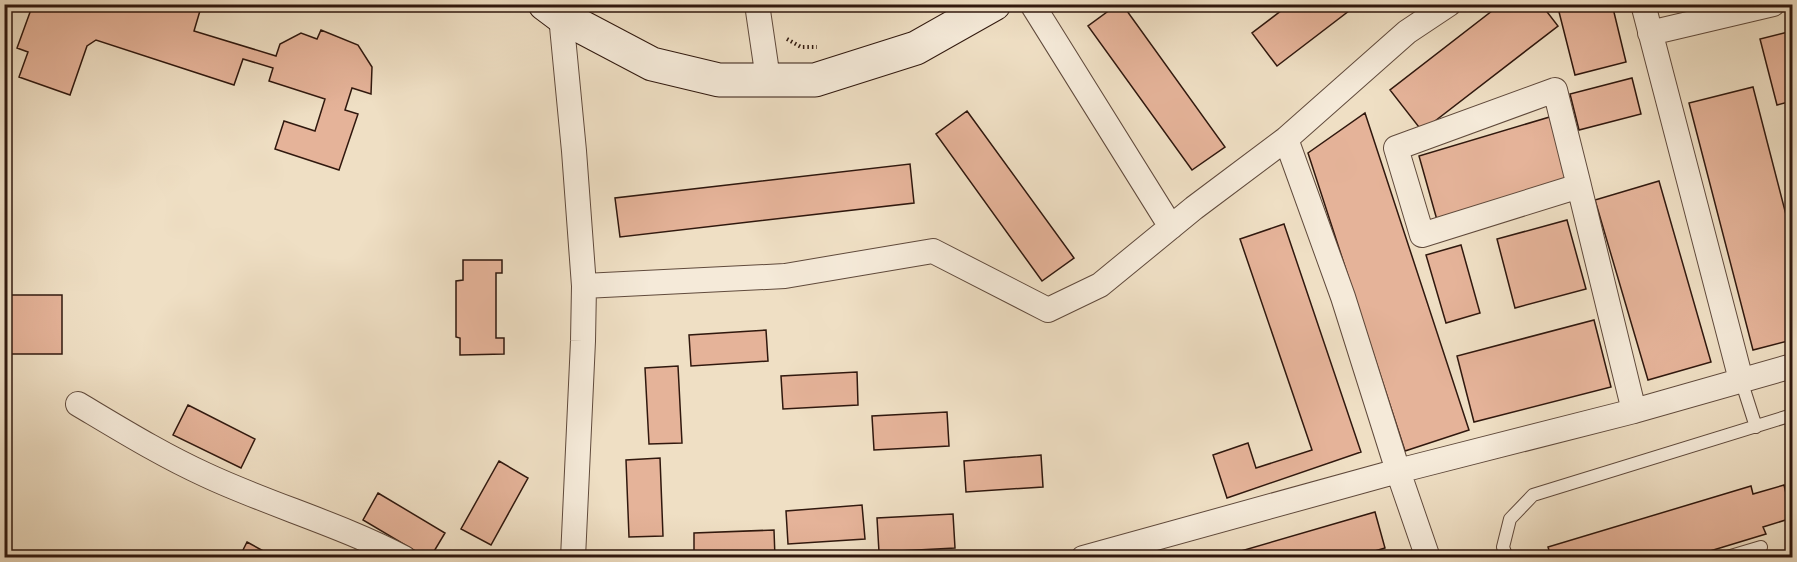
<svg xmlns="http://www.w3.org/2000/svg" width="1797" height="562" font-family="'IM FELL Great Primer',serif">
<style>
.building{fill:#e5b399;stroke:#30180e;stroke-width:1.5}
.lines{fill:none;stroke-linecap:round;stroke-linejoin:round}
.lane-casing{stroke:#604a3c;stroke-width:14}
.street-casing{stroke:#604a3c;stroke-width:26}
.secondary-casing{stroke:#30180e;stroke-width:35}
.path{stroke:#30180e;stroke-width:4;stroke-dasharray:1.5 3;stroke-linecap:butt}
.lane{stroke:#f5ead9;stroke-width:12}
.street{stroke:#f5ead9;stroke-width:24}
.secondary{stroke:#f5ead9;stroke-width:33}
</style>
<rect width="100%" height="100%" fill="#efdfc4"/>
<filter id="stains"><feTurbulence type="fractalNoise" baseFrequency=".00333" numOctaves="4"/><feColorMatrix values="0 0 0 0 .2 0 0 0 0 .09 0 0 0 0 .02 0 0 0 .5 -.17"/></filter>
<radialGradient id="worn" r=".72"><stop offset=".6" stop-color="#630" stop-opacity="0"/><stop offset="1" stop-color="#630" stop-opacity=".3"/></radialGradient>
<!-- building -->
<path class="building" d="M33 4H202L194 31 276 56 280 44 301 33 317 39 321 30 358 45 372 67 371 94 352 88 345 110 358 114 339 170 275 149 284 121 315 131 325 99 269 81 273 68 243 59 234 85 96 40 87 46 70 95 19 77 28 52 17 48Z
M1118 4H1122L1225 147 1192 170 1088 26Z
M1290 4H1358L1277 66 1252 33Z
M1501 4H1541L1558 26 1422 131 1390 90Z
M1557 4H1612L1626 62 1575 75Z
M1792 31V101L1777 105 1760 39Z
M1632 78 1641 114 1579 130 1570 94Z
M1753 87 1792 238V340L1753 350 1689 103Z
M967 111 1074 258 1042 281 936 134Z
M1365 113 1469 430 1405 451 1308 153Z
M1553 116 1572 180 1437 220 1419 156Z
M910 164 914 203 620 237 615 198Z
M1659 181 1711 362 1648 380 1595 200Z
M1567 220 1586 289 1515 308 1497 239Z
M1284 224 1361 452 1227 498 1213 455 1248 443 1256 468 1312 450 1240 239Z
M1461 245 1480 313 1446 323 1426 255Z
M463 260H502V273H496V338H504V354L460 355V338L456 337V281L463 280Z
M4 295H62V354H4Z
M1594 320 1611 387 1474 422 1457 356Z
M766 330 768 361 691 366 689 335Z
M678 366 682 443 649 444 645 368Z
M857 372 858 405 783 409 781 376Z
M188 405 255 439 241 468 173 435Z
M947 412 949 446 874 450 872 416Z
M1041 455 1043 487 966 492 964 461Z
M660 458 663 536 629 537 626 460Z
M499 461 528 478 491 545 461 529Z
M1784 485 1792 518 1763 527 1766 534 1687 558H1549L1551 557 1548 547 1751 486 1753 494Z
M378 493 445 533 430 558H427L363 520Z
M862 505 865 539 788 544 786 511Z
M1375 512 1385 548 1351 558H1217Z
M953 514 955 548 879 552 877 518Z
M774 530 775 558H694V533Z
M247 542 276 558H239Z"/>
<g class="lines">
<defs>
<path id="lane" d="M1741 380 1756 427
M1507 558 1503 547 1510 519 1533 495 1792 415
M1724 558 1761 547"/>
<path id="street" d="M757 4 768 79
M1032 4 1171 227
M1643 4 1741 380
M561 16 574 151 584 286 583 341 573 558
M1650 33 1773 4
M1579 186 1555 90 1396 148 1422 235 1579 186 1634 411
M584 286 785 276 933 251 1048 310 1100 285 1194 208 1286 139 1407 32 1449 4
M78 404C120 429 162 455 206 475 270 505 342 525 404 558
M1083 558 1398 471 1343 297 1286 139
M1428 558 1398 471 1634 411 1792 366"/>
<path id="secondary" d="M545 4 561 16 652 64 719 80H815L916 48 994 4"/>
</defs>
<!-- lane casing -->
<use href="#lane" class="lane-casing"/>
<!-- street casing -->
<use href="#street" class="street-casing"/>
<!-- secondary casing -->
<use href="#secondary" class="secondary-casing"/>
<!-- path -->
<path class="path" d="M787 39 801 47H817"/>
<!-- lane -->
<use href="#lane" class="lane"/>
<!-- street -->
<use href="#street" class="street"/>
<!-- secondary -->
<use href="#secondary" class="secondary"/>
</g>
<!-- margin -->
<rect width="1797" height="562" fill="none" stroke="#efdfc4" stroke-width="24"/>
<rect x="6" y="6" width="1785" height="550" fill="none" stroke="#30180e" stroke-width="3"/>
<rect x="12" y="12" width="1773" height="538" fill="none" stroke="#30180e" stroke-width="1.5"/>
<rect width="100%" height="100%" filter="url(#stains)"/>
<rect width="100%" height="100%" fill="url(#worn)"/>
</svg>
